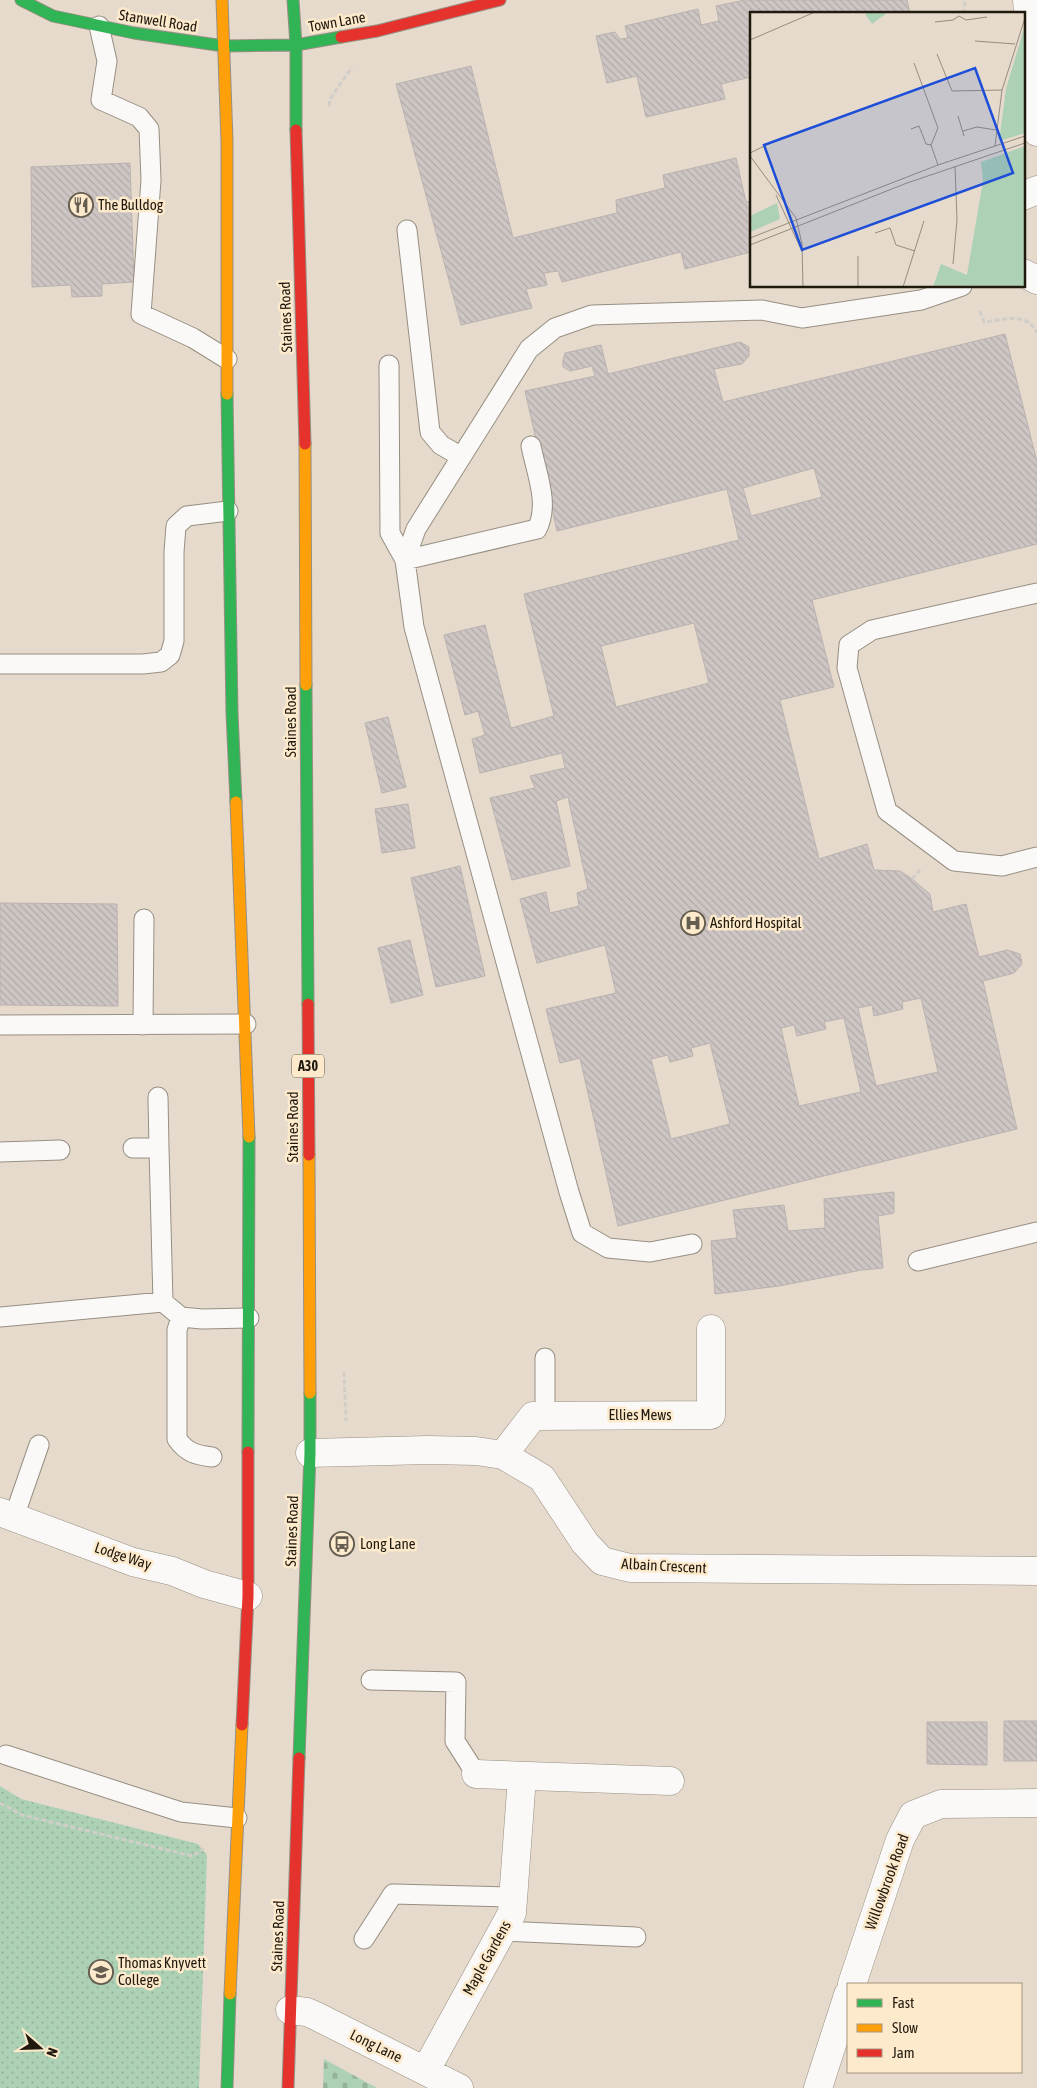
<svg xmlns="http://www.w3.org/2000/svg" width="1037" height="2088" font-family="'Asap Condensed',sans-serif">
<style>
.cemetery{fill:url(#cemetery-stones)}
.park{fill:url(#park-dots)}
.building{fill:url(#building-back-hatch);stroke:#bab2b0;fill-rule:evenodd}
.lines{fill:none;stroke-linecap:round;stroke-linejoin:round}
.lane-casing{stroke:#978f83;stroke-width:21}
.street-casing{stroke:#978f83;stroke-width:29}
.fast-casing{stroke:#978f83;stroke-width:13}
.slow-casing{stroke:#978f83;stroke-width:13}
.jam-casing{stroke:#978f83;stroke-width:13}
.path{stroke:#d1cec9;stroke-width:3;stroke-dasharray:5 2.5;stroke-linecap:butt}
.lane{stroke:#fbf9f7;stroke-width:19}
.street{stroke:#fbf9f7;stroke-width:28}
.fast{stroke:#30b455;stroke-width:11}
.slow{stroke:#ff9f0a;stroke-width:11}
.jam{stroke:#e5322d;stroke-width:11}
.labels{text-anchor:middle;stroke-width:5;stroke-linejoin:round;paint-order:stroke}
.shield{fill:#fdeacc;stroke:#625847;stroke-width:1}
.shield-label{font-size:14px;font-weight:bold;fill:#20190e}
.street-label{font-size:15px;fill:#20190e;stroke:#fdeacc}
.poi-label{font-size:15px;fill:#20190e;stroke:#fdeacc;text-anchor:start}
.inset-road{fill:none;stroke:#968d7f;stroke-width:1}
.view{fill:#1d4ed8;fill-opacity:0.15;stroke:#1d4ed8;stroke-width:2.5}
.inset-edge{fill:none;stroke:#20190e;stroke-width:2.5}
</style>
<defs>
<pattern id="cemetery-stones" width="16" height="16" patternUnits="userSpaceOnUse" patternTransform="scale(1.25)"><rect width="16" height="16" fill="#add1b4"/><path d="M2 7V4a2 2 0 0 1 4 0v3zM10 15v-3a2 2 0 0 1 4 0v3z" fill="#95b39a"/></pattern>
<pattern id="park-dots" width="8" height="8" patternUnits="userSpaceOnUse" patternTransform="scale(1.25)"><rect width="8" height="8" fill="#add1b4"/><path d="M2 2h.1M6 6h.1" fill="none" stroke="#95b39a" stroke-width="1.8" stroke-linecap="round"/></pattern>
<pattern id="building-back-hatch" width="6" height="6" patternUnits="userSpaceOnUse" patternTransform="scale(1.25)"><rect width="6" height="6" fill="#cec6c4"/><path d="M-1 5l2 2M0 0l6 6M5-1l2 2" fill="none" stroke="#b1aaa7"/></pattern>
</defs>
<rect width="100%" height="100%" fill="#e5dacb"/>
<!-- cemetery -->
<path class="cemetery" d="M324 2059 377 2088H323Z"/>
<!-- park -->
<path class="park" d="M0 1786 21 1799 198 1844 207 1855 199 2088H0Z"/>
<!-- building -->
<path class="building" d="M745 0H907L910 14H751V77L721 84 725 99 646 117 637 76 607 83 596 36 615 32 620 39 628 38 625 26 698 9 701 25 719 21 716 6Z
M471 66 513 238 617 213 616 200 665 188 663 175 736 158 746 202 751 201V252L685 269 681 252 562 282 558 271 544 273 547 285 526 289 532 308 461 325 396 84Z
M130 163 134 282 102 284V296L72 297 71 285 32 287 31 167Z
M1005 334 1037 462V544L812 600 834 687 780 700 819 859 867 844 874 870 900 871 912 879 930 894 933 912 966 904 979 957 1007 950 1020 954 1022 964 1014 973 983 981 1017 1129 618 1226 580 1058 560 1063 546 1009 616 993 605 945 537 963 520 899 546 892 550 913 579 906 577 893 588 889 568 797 556 801 570 866 512 880 490 798 535 788 530 776 565 768 562 753 480 773 472 739 485 735 478 711 465 715 444 635 485 625 511 728 554 716 524 594 739 540 727 489 557 531 525 391 595 376 592 366 570 371 563 367V360L565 353 601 345 608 374 740 342 749 347V356L742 364 714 369 723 402ZM814 468 822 497 751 516 743 488ZM694 623 709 683 616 707 601 646ZM921 998 938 1072 876 1086 858 1008 872 1005 874 1016 903 1009 902 1002ZM844 1018 861 1092 799 1106 781 1028 794 1025 797 1036 826 1029 824 1022ZM710 1043 730 1124 671 1139 651 1059 668 1055 670 1062 693 1056 691 1048Z
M388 717 406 787 382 793 365 723Z
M408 804 415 848 382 853 375 809Z
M460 866 485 976 436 987 411 878Z
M0 903 117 904 118 1006 0 1005Z
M410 940 423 995 391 1003 378 948Z
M894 1192V1213L878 1216 883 1268 862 1270 779 1286 715 1294 711 1241 737 1238 733 1210 784 1205 788 1231 825 1228 824 1199Z
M1004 1721H1037V1761H1004Z
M927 1722H987V1765L927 1764Z"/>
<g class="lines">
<defs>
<path id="lane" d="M99 26 107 61 101 100 139 117 149 129 151 180 141 314 193 338 227 359
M407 230 430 432 441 445 460 456
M389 365 390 533 405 560 537 529C550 504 536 472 531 446
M1037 593 872 630 849 645 847 668 887 811 954 861 1002 866 1037 857
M0 664H143L161 662 170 655 174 641V552L176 526 187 516 228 511
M0 1025 246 1024
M143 1025 144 919
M158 1097 159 1148
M133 1148H159L163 1302 181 1317 202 1319 249 1318
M0 1152 60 1150
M692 1244 650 1252 608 1248 582 1233 569 1192 414 627 405 560 416 529 529 349 555 328 592 315 762 310 802 318 921 300 962 286
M918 1261 1037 1232
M0 1317 163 1302
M181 1317 177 1330V1439C187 1453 196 1455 212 1457
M545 1358V1415
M14 1517 39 1445
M371 1680 456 1682 455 1741 476 1774
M6 1755 181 1812 237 1818
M500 1931 636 1937
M364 1939 393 1894 513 1897"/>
<path id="street" d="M1027 0 1037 132
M1023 196 1037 190
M1023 273 1037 280
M310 1453 428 1450 476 1451 503 1455 542 1478 585 1543 602 1561 630 1568 1037 1571
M503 1455 533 1416 711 1415V1329
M0 1512 133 1562 172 1571 204 1584 248 1596
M476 1774 670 1781
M852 1984 900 1840 913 1815 941 1804 1037 1803
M290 2010 307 2012 316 2016 459 2088
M426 2070 512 1913 522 1777
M818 2088 848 1995"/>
<path id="fast" d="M21 0 53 16 134 33 224 46 296 45 341 37
M293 0 296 45V130
M227 394 232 713 236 802
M306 685 308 1004
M248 1452 249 1137
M299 1758 310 1453V1393
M227 2088 230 1994"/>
<path id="slow" d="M222 0 227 141V394
M305 444 306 685
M236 802 249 1137
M309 1155 310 1393
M230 1994 242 1725"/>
<path id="jam" d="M341 37 377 31 500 0
M296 130 305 444
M308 1004 309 1155
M242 1725 248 1596V1452
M288 2088 299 1758"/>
</defs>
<!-- lane casing -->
<use href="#lane" class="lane-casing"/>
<!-- street casing -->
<use href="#street" class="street-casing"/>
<!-- fast casing -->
<use href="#fast" class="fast-casing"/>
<!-- slow casing -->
<use href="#slow" class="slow-casing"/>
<!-- jam casing -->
<use href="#jam" class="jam-casing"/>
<!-- path -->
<path class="path" d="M964 14 965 0
M329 106 330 99 352 67
M980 311 984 322C1005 320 1027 311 1037 333
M912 879 920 870
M344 1372 346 1421
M0 1803 22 1815 192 1856 204 1849"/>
<!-- lane -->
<use href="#lane" class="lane"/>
<!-- street -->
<use href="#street" class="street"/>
<!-- fast -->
<use href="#fast" class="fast"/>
<!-- slow -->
<use href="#slow" class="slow"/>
<!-- jam -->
<use href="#jam" class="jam"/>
</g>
<!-- icons -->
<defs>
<symbol id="restaurant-ring" viewBox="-11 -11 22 22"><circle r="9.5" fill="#fdeacc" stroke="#655d50" stroke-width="1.5"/><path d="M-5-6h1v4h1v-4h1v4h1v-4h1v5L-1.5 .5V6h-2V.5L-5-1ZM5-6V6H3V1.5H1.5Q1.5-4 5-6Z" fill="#655d50"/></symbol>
<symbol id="hospital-ring" viewBox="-11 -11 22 22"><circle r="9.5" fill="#fdeacc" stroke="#655d50" stroke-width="1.5"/><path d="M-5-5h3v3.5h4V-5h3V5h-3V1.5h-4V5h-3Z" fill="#655d50"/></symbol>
<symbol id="bus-ring" viewBox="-11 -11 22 22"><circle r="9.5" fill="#fdeacc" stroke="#655d50" stroke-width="1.5"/><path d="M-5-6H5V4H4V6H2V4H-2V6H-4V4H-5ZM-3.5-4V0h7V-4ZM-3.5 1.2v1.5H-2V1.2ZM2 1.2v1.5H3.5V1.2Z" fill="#655d50"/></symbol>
<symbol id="school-ring" viewBox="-11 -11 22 22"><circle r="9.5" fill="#fdeacc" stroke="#655d50" stroke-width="1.5"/><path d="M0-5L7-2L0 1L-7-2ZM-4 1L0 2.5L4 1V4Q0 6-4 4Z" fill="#655d50"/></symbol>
</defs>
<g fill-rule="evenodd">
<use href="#restaurant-ring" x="67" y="191" width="28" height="28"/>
<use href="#hospital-ring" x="679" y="909" width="28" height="28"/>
<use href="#bus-ring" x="328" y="1530" width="28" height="28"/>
<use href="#school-ring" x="87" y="1958" width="28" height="28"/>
</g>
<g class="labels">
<!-- shield labels -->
<rect class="shield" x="292" y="1054.5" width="32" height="23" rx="4"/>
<g class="shield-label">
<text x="308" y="1071">A30</text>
</g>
<!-- street labels -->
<g class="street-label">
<text transform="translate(158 21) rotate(9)" y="5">Stanwell Road</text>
<text transform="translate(337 22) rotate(-10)" y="5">Town Lane</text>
<text transform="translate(286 317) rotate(-92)" y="5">Staines Road</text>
<text transform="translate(291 722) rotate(-90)" y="5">Staines Road</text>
<text transform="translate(293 1127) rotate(-90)" y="5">Staines Road</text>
<text x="640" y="1420">Ellies Mews</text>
<text transform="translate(292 1531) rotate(-88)" y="5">Staines Road</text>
<text transform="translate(123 1556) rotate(18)" y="5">Lodge Way</text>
<text transform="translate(664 1566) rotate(3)" y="5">Albain Crescent</text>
<text transform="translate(887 1882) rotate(-70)" y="5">Willowbrook Road</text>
<text transform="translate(278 1936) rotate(-88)" y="5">Staines Road</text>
<text transform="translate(487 1958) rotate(-61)" y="5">Maple Gardens</text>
<text transform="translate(376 2046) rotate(26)" y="5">Long Lane</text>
</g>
<!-- poi labels -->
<g class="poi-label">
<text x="98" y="210">The Bulldog</text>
<text x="710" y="928">Ashford Hospital</text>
<text x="360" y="1549">Long Lane</text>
<text x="118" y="1968">Thomas Knyvett<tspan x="118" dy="17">College</tspan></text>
</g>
</g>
<!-- overview -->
<g transform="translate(750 12)">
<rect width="275" height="275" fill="#e5dacb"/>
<path d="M120 0H138L122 12 115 2ZM27 191 30 207 0 220V204Z" fill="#add1b4"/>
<path d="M275 13V121L249 129 256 77Z" fill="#add1b4"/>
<path d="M275 134V275H183L191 252 217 263 233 169 231 150Z" fill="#add1b4"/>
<path d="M241 214 272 222 261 270 230 262ZM206 263 217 265 228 275 208 267 188 275 194 268Z" fill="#add1b4"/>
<path class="inset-road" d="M209 4 216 8 237 5M185 10 203 8 209 4M0 28 65 0M225 29 265 32M187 42 202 79 252 78M164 51 188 116 181 133 188 153M208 104 214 124M161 117 169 114 176 132 181 133M213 119 227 115 246 118M245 134 252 78 275 6M0 141 33 125M0 144 46 206 52 232 53 275M26 183 50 235M125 221 140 216 146 233 165 239M0 226 188 153 275 124M0 233 157 171 275 131M108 244V275M203 252 207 208 205 154M153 275 174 209"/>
<path class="view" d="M225 56 263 161 52 238 14 133Z"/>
<rect width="275" height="275" class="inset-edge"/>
</g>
<!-- legend -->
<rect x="847" y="1983" width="175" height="90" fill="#fdeacc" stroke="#a59680"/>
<rect x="857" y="1999" width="25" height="8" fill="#30b455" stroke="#a59680"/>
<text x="892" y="2008" font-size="15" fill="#20190e">Fast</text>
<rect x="857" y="2024" width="25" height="8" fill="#ff9f0a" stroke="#a59680"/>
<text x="892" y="2033" font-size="15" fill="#20190e">Slow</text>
<rect x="857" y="2049" width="25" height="8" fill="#e5322d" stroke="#a59680"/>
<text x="892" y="2058" font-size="15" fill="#20190e">Jam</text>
<!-- north arrow -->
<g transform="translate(40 2048) rotate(110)" stroke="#fdeacc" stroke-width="4" paint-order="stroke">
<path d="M0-4L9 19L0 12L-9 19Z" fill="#20190e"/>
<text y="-8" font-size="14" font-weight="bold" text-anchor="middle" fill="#20190e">N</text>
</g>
</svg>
